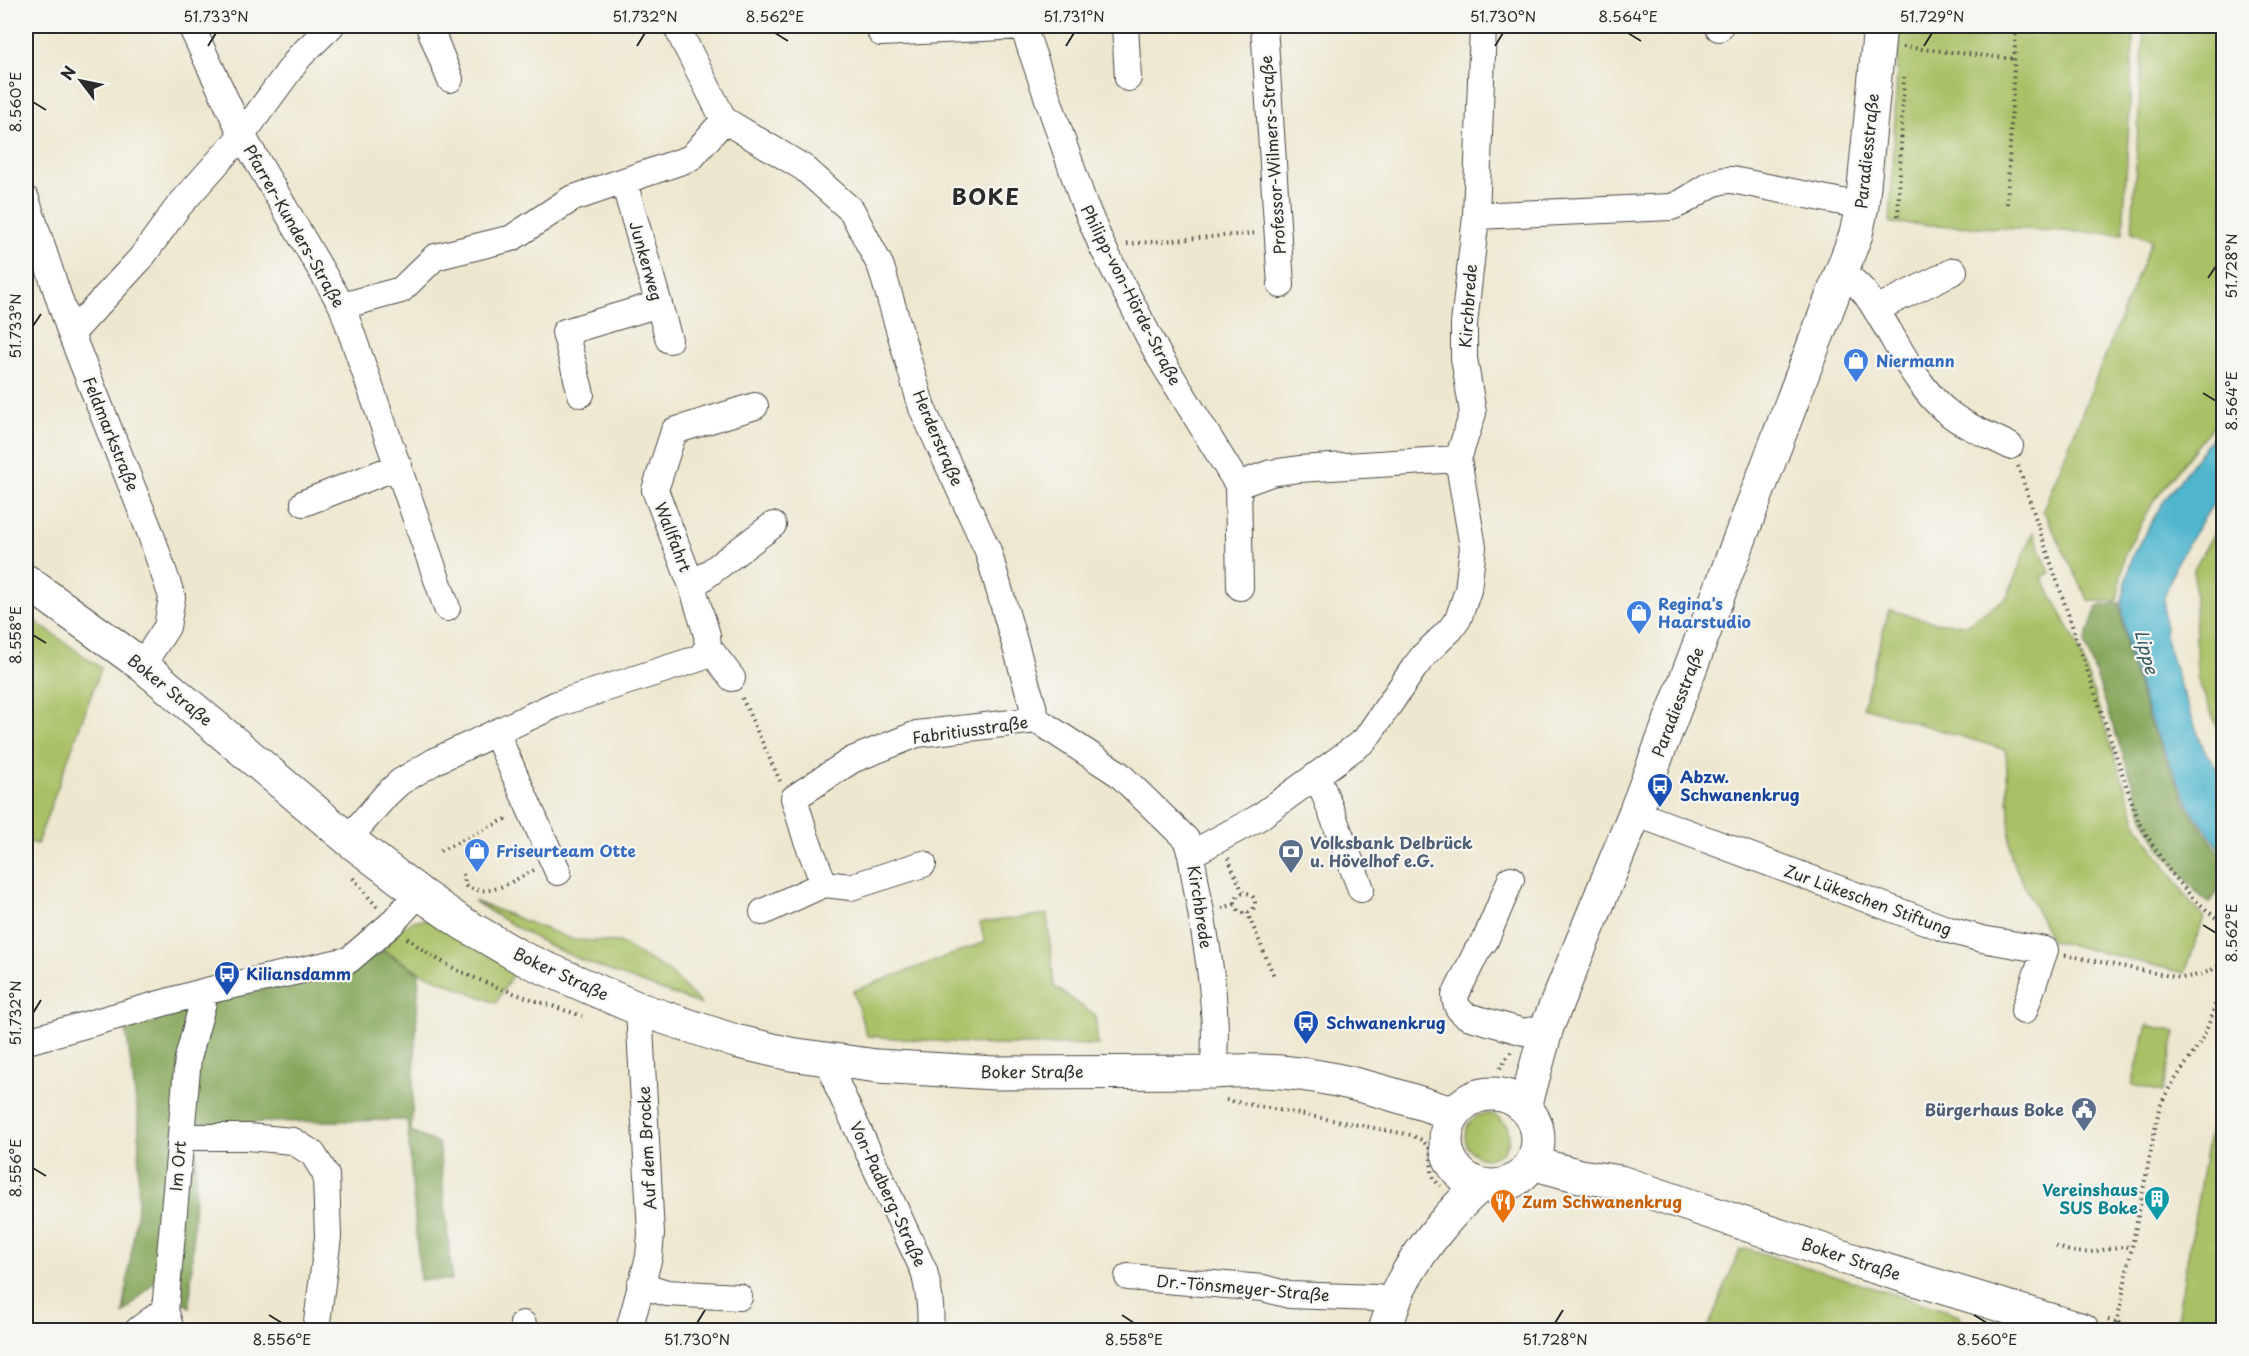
<svg xmlns="http://www.w3.org/2000/svg" width="2249" height="1356" font-family="'Playpen Sans',sans-serif">
<style>
.green{fill:#a9c166;stroke:#6a7648;stroke-width:1.5}
.forest{fill:#86a75b;stroke:#586943;stroke-width:1.5}
.water{fill:#50b6ce;stroke:#3e707c;stroke-width:1.5}
.lines{fill:none;stroke-linecap:round;stroke-linejoin:round}
.minor-casing{stroke:#484744;stroke-width:28}
.major-casing{stroke:#484744;stroke-width:35}
.path{stroke:#484744;stroke-width:4;stroke-dasharray:1.5 4.5;stroke-linecap:butt}
.minor{stroke:#fff;stroke-width:26}
.major{stroke:#fff;stroke-width:33}
.ticks{fill:none;stroke:#2b2b2b;stroke-width:2}
.labels{text-anchor:middle;stroke-width:4.5;stroke-linejoin:round;paint-order:stroke}
.street-label{font-size:16px;fill:#2b2b2b;stroke:#f6f6f2}
.shop-label{font-size:16px;font-weight:bold;fill:#366cbe;stroke:#f6f6f2;text-anchor:start}
.transit-label{font-size:16px;font-weight:bold;fill:#164399;stroke:#f6f6f2;text-anchor:start}
.service-label{font-size:16px;font-weight:bold;fill:#4e5e75;stroke:#f6f6f2;text-anchor:start}
.culture-label{font-size:16px;font-weight:bold;fill:#0d838f;stroke:#f6f6f2;text-anchor:end}
.food-label{font-size:16px;font-weight:bold;fill:#c56008;stroke:#f6f6f2;text-anchor:start}
.water-label{font-size:18px;font-style:italic;fill:#385c64;stroke:#f6f6f2}
.district-label{font-size:22px;font-weight:bold;letter-spacing:1.5px;fill:#2b2b2b;stroke:#f6f6f2}
.neatline{fill:none;stroke:#2b2b2b;stroke-width:2}
.ticks-label{font-size:15px;text-anchor:middle;fill:#2b2b2b}
</style>
<rect width="100%" height="100%" fill="#f6f6f2"/>
<filter id="ink" filterUnits="userSpaceOnUse"><feTurbulence type="fractalNoise" baseFrequency=".0167" numOctaves="2"/><feDisplacementMap in="SourceGraphic" scale="12" xChannelSelector="R" yChannelSelector="G"/><feConvolveMatrix kernelMatrix="1 2 1 2 8 2 1 2 1" color-interpolation-filters="sRGB"/></filter>
<filter id="wash" filterUnits="userSpaceOnUse"><feTurbulence type="fractalNoise" baseFrequency=".008" numOctaves="4" result="noise"/><feDisplacementMap in="SourceGraphic" scale="24" xChannelSelector="R" yChannelSelector="G"/><feGaussianBlur stdDeviation="1.35" result="paint"/><feColorMatrix in="noise" values="0 0 0 0 0 0 0 0 0 0 0 0 0 0 0 0 0 1.4 0 .05"/><feComposite in="paint" operator="in"/></filter>
<g filter="url(#wash)">
<rect width="100%" height="100%" fill="#eee7cf"/>
<!-- green -->
<path class="green" d="M1899 26H2134L2123 234 1890 223Z
M2144 26H2223V413L2154 501 2125 553 2117 601H2089L2043 510 2152 240 2132 232Z
M2223 516V741L2197 678 2194 569Z
M2033 532 2050 573 2042 577 2078 646 2138 826 2191 903 2204 917 2185 973 2051 940 2011 858 2006 750 1863 707 1889 610 1934 622 1965 625 2007 597Z
M26 615 101 668 37 844 26 841Z
M474 901 574 940 619 942 670 972 702 1005C656 988 608 972 563 952 532 938 503 920 474 901Z
M1047 914 1054 986 1095 1016 1098 1045H991L867 1036 853 991 985 942 980 923Z
M416 920H429L515 970 496 1003 420 972 383 950 402 927Z
M2147 1025 2176 1032 2162 1092 2132 1085Z
M2223 1053 2224 1326H2223L2177 1318Z
M1465 1136a22 22 0 1 1 44 0a22 22 0 1 1-44 0Z
M1748 1249 1960 1315V1330H1707L1740 1250Z"/>
<!-- forest -->
<path class="forest" d="M2120 603 2126 649 2149 722 2189 810 2223 858V886L2209 903 2199 895 2160 848 2145 820 2085 643 2097 606Z
M383 951 419 973 411 1132 439 1144 452 1280H420L407 1120 198 1123 190 1308 157 1279 123 1314 138 1202 139 1124 126 1030 234 997 358 964Z"/>
<!-- water -->
<path class="water" d="M2223 422V488L2177 561 2164 598 2165 636 2179 683 2204 750 2223 777V853L2191 809 2151 722 2127 647 2122 602 2132 556 2162 504Z"/>
</g>
<g filter="url(#ink)">
<g class="lines">
<defs>
<path id="minor" d="M191 26 242 135 342 306 447 608
M429 26 450 79
M676 26 724 120 804 168 852 211 881 267 922 408 988 551 1037 720 1119 774 1186 839 1191 854C1202 925 1221 999 1213 1072
M1023 26 1083 201 1102 246 1160 358 1238 485 1271 473 1299 469 1458 459
M1125 26 1128 78
M1264 26 1281 285
M1719 26V28
M881 33 1023 26
M624 182 669 340
M26 199 71 334 150 532 172 597 167 627 142 665
M1476 216 1671 207C1695 200 1706 179 1732 180L1862 206
M1842 274C1861 283 1871 301 1881 318 1899 347 1919 389 1945 410 1963 426 1989 435 2010 446
M342 306 401 290 435 257 512 238 571 199 691 158 724 120
M1876 309 1954 271
M71 334 141 258 178 207 242 135 300 56 331 26
M581 394 565 332 659 304
M1238 485 1240 587
M304 503 399 466
M692 586 773 525
M708 647 732 678
M496 733 558 872
M1318 777 1361 889
M1635 813 1949 930 1982 939 2045 950 2024 1011
M348 839 386 795 400 782 435 761 557 704 700 658 708 647 707 635 692 586 655 490 674 431 755 406
M1191 854 1258 818 1365 740 1414 668 1424 655 1450 630 1458 619 1462 608 1468 590 1473 547 1458 459 1473 413 1464 358V324L1476 216 1483 26
M1511 879 1485 941 1477 951 1455 996C1456 1006 1458 1010 1467 1016L1524 1032 1547 1027
M824 884 851 887 923 864
M763 912 824 884 806 838 794 798 852 760 917 734 1037 720
M26 1040H31L206 991 349 960 391 924 419 893
M833 1061V1071L838 1087 924 1271C929 1291 932 1310 930 1330
M181 1137H247L293 1141 313 1154 326 1175 328 1237 316 1330
M1128 1277 1263 1288 1289 1295 1377 1298 1394 1303
M640 1285 667 1293 739 1297
M138 1330 165 1310
M171 1330 165 1310 188 1058 206 991
M523 1330V1324
M629 1330 649 1257 651 1234 639 1009"/>
<path id="major" d="M26 581 142 665 348 839 419 893 462 923 522 958 639 1009 735 1041 790 1054 877 1066 995 1073 1213 1072C1302 1065 1371 1086 1454 1114
M1446 1140a46 46 0 1 1 92 0a46 46 0 1 1-92 0Z
M1525 1107 1547 1027 1635 813 1856 234 1862 206 1880 26
M1532 1163 1580 1176 1620 1182 1855 1261 2083 1330
M1385 1330C1390 1316 1394 1300 1400 1287 1417 1253 1452 1209 1481 1185"/>
</defs>
<!-- minor casing -->
<use href="#minor" class="minor-casing"/>
<!-- major casing -->
<use href="#major" class="major-casing"/>
<!-- path -->
<path class="path" d="M1903 47 2015 59
M2007 204 2016 26
M1898 216 1904 77
M1127 244 1257 233
M2018 466 2139 823 2168 869 2192 897 2224 925
M742 698 780 781
M440 851 506 819 507 815
M1228 858 1243 893
M463 874 466 886C489 899 512 881 534 870
M353 878 377 907
M1235 903a10 10 0 1 1 20 0a10 10 0 1 1-20 0Z
M1222 908 1235 904
M1247 912 1274 976
M407 938C458 979 521 995 582 1016
M2065 955 2180 978C2197 976 2210 973 2224 962
M1500 1068 1511 1052
M1226 1100 1411 1135 1422 1140 1430 1149C1433 1163 1428 1177 1441 1186
M2056 1246C2089 1261 2101 1245 2132 1247
M2108 1320 2148 1330
M2117 1323 2159 1109C2169 1084 2187 1065 2200 1042 2213 1020 2217 995 2224 971"/>
<!-- minor -->
<use href="#minor" class="minor"/>
<!-- major -->
<use href="#major" class="major"/>
</g>
</g>
<!-- ticks -->
<path class="ticks" d="M775 33 788 41M1628 33 1641 41M208 46 216 33M637 46 645 33M1066 46 1074 33M1495 46 1503 33M1924 46 1932 33M33 102 46 110M2208 278 2216 266M33 326 41 314M2203 393 2216 401M33 635 46 643M2203 925 2216 933M33 1013 41 1000M33 1168 46 1176M269 1315 282 1323M1122 1315 1134 1323M1974 1315 1987 1323M697 1323 705 1310M1555 1323 1563 1310"/>
<!-- icons -->
<defs>
<symbol id="shop-pin" viewBox="-11 -11 22 30"><path d="M0 17L-7.5 6A9.5 9.5 0 1 1 7.5 6Z" fill="#3f7fe0" stroke="#f6f6f2"/><path d="M-5-2.5h2.3a2.7 3.5 0 0 1 5.4 0H5L5.5 6h-11ZM-1.5-2.5h3a1.5 2.3 0 0 0-3 0Z" fill="#fff"/></symbol>
<symbol id="bus-pin" viewBox="-11 -11 22 30"><path d="M0 17L-7.5 6A9.5 9.5 0 1 1 7.5 6Z" fill="#1a4fb4" stroke="#f6f6f2"/><path d="M-5-6H5V4H4V6H2V4H-2V6H-4V4H-5ZM-3.5-4V0h7V-4ZM-3.5 1.2v1.5H-2V1.2ZM2 1.2v1.5H3.5V1.2Z" fill="#fff"/></symbol>
<symbol id="bank-pin" viewBox="-11 -11 22 30"><path d="M0 17L-7.5 6A9.5 9.5 0 1 1 7.5 6Z" fill="#5c6f8a" stroke="#f6f6f2"/><path d="M-6-4H6V4H-6ZM0-2.3a2.3 2.3 0 1 0 0 4.6a2.3 2.3 0 1 0 0-4.6Z" fill="#fff"/></symbol>
<symbol id="civic-pin" viewBox="-11 -11 22 30"><path d="M0 17L-7.5 6A9.5 9.5 0 1 1 7.5 6Z" fill="#5c6f8a" stroke="#f6f6f2"/><path d="M-.6-6.5H3V-4.5H.6V-3L4-1V1h2V6H-6V1h2V-1L-.6-3ZM-1.2 2.5V6h2.4V2.5Z" fill="#fff"/></symbol>
<symbol id="building-pin" viewBox="-11 -11 22 30"><path d="M0 17L-7.5 6A9.5 9.5 0 1 1 7.5 6Z" fill="#0f9aa8" stroke="#f6f6f2"/><path d="M-4-6H4V6H1V3H-1V6H-4ZM-2.5-4.3h1.7v1.8h-1.7ZM.8-4.3h1.7v1.8H.8ZM-2.5-1h1.7V.8h-1.7ZM.8-1h1.7V.8H.8Z" fill="#fff"/></symbol>
<symbol id="restaurant-pin" viewBox="-11 -11 22 30"><path d="M0 17L-7.5 6A9.5 9.5 0 1 1 7.5 6Z" fill="#e8710a" stroke="#f6f6f2"/><path d="M-5-6h1v4h1v-4h1v4h1v-4h1v5L-1.5 .5V6h-2V.5L-5-1ZM5-6V6H3V1.5H1.5Q1.5-4 5-6Z" fill="#fff"/></symbol>
</defs>
<g fill-rule="evenodd">
<use href="#shop-pin" x="1841" y="346" width="30" height="40"/>
<use href="#shop-pin" x="1624" y="598" width="30" height="40"/>
<use href="#bus-pin" x="1645" y="771" width="30" height="40"/>
<use href="#shop-pin" x="462" y="836" width="30" height="40"/>
<use href="#bank-pin" x="1276" y="837" width="30" height="40"/>
<use href="#bus-pin" x="212" y="959" width="30" height="40"/>
<use href="#bus-pin" x="1291" y="1008" width="30" height="40"/>
<use href="#civic-pin" x="2069" y="1095" width="30" height="40"/>
<use href="#building-pin" x="2142" y="1184" width="30" height="40"/>
<use href="#restaurant-pin" x="1488" y="1187" width="30" height="40"/>
</g>
<g class="labels">
<!-- street labels -->
<g class="street-label">
<text transform="translate(1867 151) rotate(-84)" y="6">Paradiesstraße</text>
<text transform="translate(1273 155) rotate(-94)" y="6">Professor-Wilmers-Straße</text>
<text transform="translate(294 226) rotate(60)" y="6">Pfarrer-Kunders-Straße</text>
<text transform="translate(646 261) rotate(74)" y="6">Junkerweg</text>
<text transform="translate(1131 295) rotate(63)" y="6">Philipp-von-Hörde-Straße</text>
<text transform="translate(1468 306) rotate(-86)" y="6">Kirchbrede</text>
<text transform="translate(111 434) rotate(68)" y="6">Feldmarkstraße</text>
<text transform="translate(938 438) rotate(67)" y="6">Herderstraße</text>
<text transform="translate(673 537) rotate(69)" y="6">Wallfahrt</text>
<text transform="translate(170 690) rotate(39)" y="6">Boker Straße</text>
<text transform="translate(1678 702) rotate(-69)" y="6">Paradiesstraße</text>
<text transform="translate(970 730) rotate(-8)" y="6">Fabritiusstraße</text>
<text transform="translate(1868 900) rotate(20)" y="6">Zur Lükeschen Stiftung</text>
<text transform="translate(1200 907) rotate(81)" y="6">Kirchbrede</text>
<text transform="translate(561 974) rotate(25)" y="6">Boker Straße</text>
<text x="1032" y="1078">Boker Straße</text>
<text transform="translate(647 1148) rotate(-93)" y="6">Auf dem Brocke</text>
<text transform="translate(178 1166) rotate(-85)" y="6">Im Ort</text>
<text transform="translate(888 1194) rotate(65)" y="6">Von-Padberg-Straße</text>
<text transform="translate(1851 1259) rotate(18)" y="6">Boker Straße</text>
<text transform="translate(1243 1288) rotate(5)" y="6">Dr.-Tönsmeyer-Straße</text>
</g>
<!-- shop labels -->
<g class="shop-label">
<text x="1876" y="367">Niermann</text>
<text x="1658" y="610">Regina's<tspan x="1658" dy="18">Haarstudio</tspan></text>
<text x="496" y="857">Friseurteam Otte</text>
</g>
<!-- transit labels -->
<g class="transit-label">
<text x="1680" y="783">Abzw.<tspan x="1680" dy="18">Schwanenkrug</tspan></text>
<text x="246" y="980">Kiliansdamm</text>
<text x="1326" y="1029">Schwanenkrug</text>
</g>
<!-- service labels -->
<g class="service-label">
<text x="1310" y="849">Volksbank Delbrück<tspan x="1310" dy="18">u. Hövelhof e.G.</tspan></text>
<text x="2064" y="1116" text-anchor="end">Bürgerhaus Boke</text>
</g>
<!-- culture labels -->
<g class="culture-label">
<text x="2138" y="1196">Vereinshaus<tspan x="2138" dy="18">SUS Boke</tspan></text>
</g>
<!-- food labels -->
<g class="food-label">
<text x="1522" y="1208">Zum Schwanenkrug</text>
</g>
<!-- water labels -->
<g class="water-label">
<text transform="translate(2146 652) rotate(75)" y="6">Lippe</text>
</g>
<!-- district labels -->
<g class="district-label">
<text x="986" y="205">BOKE</text>
</g>
</g>
<!-- margin -->
<rect width="2249" height="1356" fill="none" stroke="#f6f6f2" stroke-width="66"/>
<!-- north arrow -->
<g transform="translate(81 81) rotate(302)" stroke="#f6f6f2" stroke-width="4.5" paint-order="stroke">
<path d="M0-4.5L10 22L0 15L-10 22Z" fill="#2b2b2b"/>
<text y="-9" font-size="16" font-weight="bold" text-anchor="middle" fill="#2b2b2b">N</text>
</g>
<rect x="33" y="33" width="2183" height="1290" class="neatline"/>
<g class="ticks-label">
<text x="216" y="22">51.733°N</text>
<text x="645" y="22">51.732°N</text>
<text x="775" y="22">8.562°E</text>
<text x="1074" y="22">51.731°N</text>
<text x="1503" y="22">51.730°N</text>
<text x="1628" y="22">8.564°E</text>
<text x="1932" y="22">51.729°N</text>
<text transform="translate(16 102) rotate(-90)" y="5">8.560°E</text>
<text transform="translate(2232 266) rotate(-90)" y="5">51.728°N</text>
<text transform="translate(16 326) rotate(-90)" y="5">51.733°N</text>
<text transform="translate(2232 401) rotate(-90)" y="5">8.564°E</text>
<text transform="translate(16 635) rotate(-90)" y="5">8.558°E</text>
<text transform="translate(2232 933) rotate(-90)" y="5">8.562°E</text>
<text transform="translate(16 1013) rotate(-90)" y="5">51.732°N</text>
<text transform="translate(16 1168) rotate(-90)" y="5">8.556°E</text>
<text x="282" y="1345">8.556°E</text>
<text x="697" y="1345">51.730°N</text>
<text x="1134" y="1345">8.558°E</text>
<text x="1555" y="1345">51.728°N</text>
<text x="1987" y="1345">8.560°E</text>
</g>
</svg>
